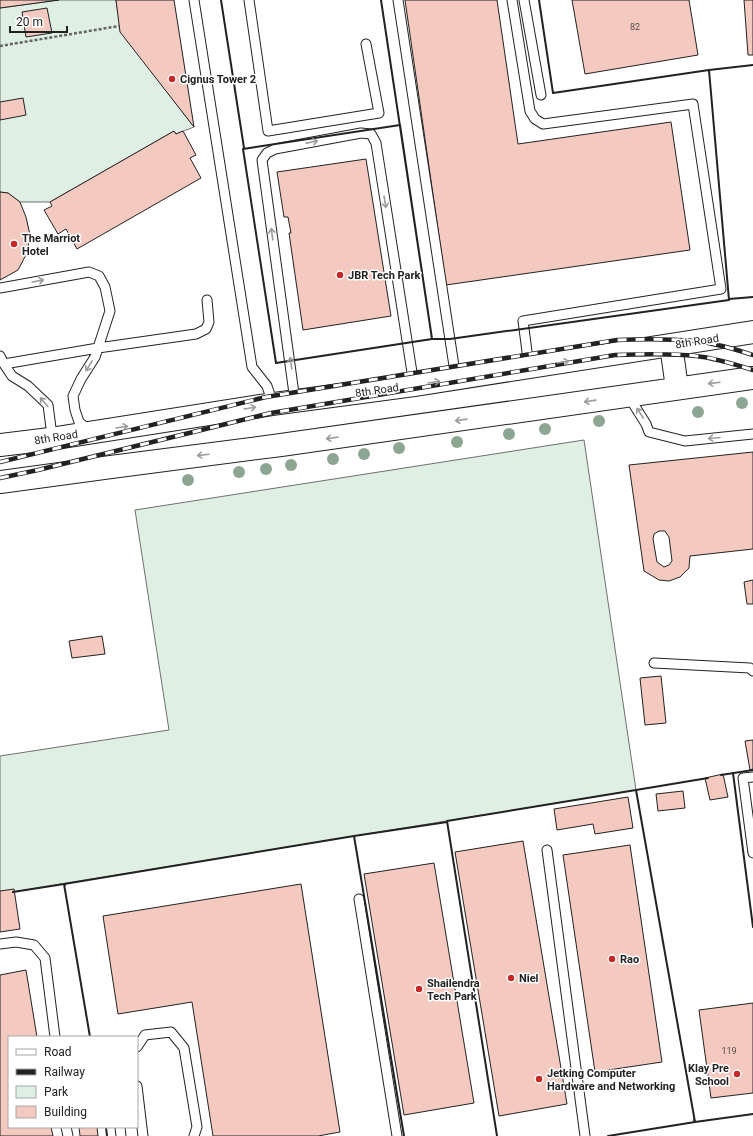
<svg xmlns="http://www.w3.org/2000/svg" width="753" height="1136" font-family="Roboto,sans-serif">
<style>
.green{fill:#e0efe3;stroke:#6f6f6f}
.building{fill:#f3c9c0;stroke:#222;fill-rule:evenodd}
.lines{fill:none;stroke-linecap:round;stroke-linejoin:round}
.lane-casing{stroke:#222;stroke-width:11}
.secondary-casing{stroke:#222;stroke-width:24}
.path{stroke:#646464;stroke-width:2.5;stroke-dasharray:3 2;stroke-linecap:butt}
.lane{stroke:#fff;stroke-width:9}
.secondary{stroke:#fff;stroke-width:22}
.rail-casing{stroke:#222;stroke-width:4.5}
.rail{stroke:#fff;stroke-width:3;stroke-dasharray:9;stroke-linecap:butt}
.wall{stroke:#222;stroke-width:2}
.tree{fill:#8da692}
.oneway{stroke:#9c9c9c}
.poi-dot{fill:#c62828;stroke:#fff;stroke-width:1.5}
.labels{text-anchor:middle;stroke-width:3;stroke-linejoin:round;paint-order:stroke}
.number-label{font-size:9px;fill:#564c4a}
.poi-label{font-size:11px;font-weight:bold;fill:#222;stroke:#fff;text-anchor:start}
.street-label{font-size:11px;fill:#222;stroke:#fff}
</style>
<rect width="100%" height="100%" fill="#fff"/>
<!-- green -->
<path class="green" d="M59 0H116L121 32 194 127 176 134 174 131 50 202H20L8 193 0 192V8Z
M584 440 636 790 0 894V756L169 730 135 510Z"/>
<!-- building -->
<path class="building" d="M0 0H59L0 8Z
M116 0H174L194 127 120 32Z
M405 0H497L518 144 671 122 690 250 446 285Z
M572 0H689L698 55 585 74Z
M744 0H753V55H748Z
M47 8 52 33 26 37 22 12Z
M23 98 26 115 0 120V102Z
M174 131 176 134 183 131 196 155 190 158 201 178 77 249 66 229 58 234 44 210 52 206 50 202Z
M366 159 391 316 303 330 289 233H291L288 217H284L277 172Z
M0 192 8 193 20 202 26 217 30 235 27 253 18 270 0 280Z
M753 452V549L690 556 689 568 680 577 669 581 659 580 644 571 629 465ZM659 531H665L669 537 672 561 669 565 664 567 657 562 653 539 654 534Z
M753 580V604H747L744 582Z
M102 636 105 654 72 658 69 641Z
M661 676 666 723 645 725 640 678Z
M753 740V769L750 770 745 741Z
M723 774 728 797 710 800 705 778Z
M683 791 685 808 658 811 656 794Z
M628 797 633 828 595 834 593 824 557 830 554 809Z
M523 841 567 1104 499 1116 455 852Z
M630 845 662 1062 595 1072 563 855Z
M434 863 474 1103 404 1115 364 874Z
M301 884 340 1132 318 1136H213L192 1002 118 1014 103 916Z
M14 889 20 929 0 932V891Z
M26 970 37 1037H9V1127H51L53 1136H0V975Z
M753 1003V1093L711 1098 699 1010Z
M79 1127H97L98 1136H80Z"/>
<g class="lines">
<defs>
<path id="lane" d="M194 0 252 367 267 386 273 404
M249 0 268 131 379 113 366 44
M398 0 456 379
M512 0 530 111 535 119 543 124 693 104 721 289 523 321 529 367
M524 0 541 95
M0 288 89 272 99 276 105 287 110 311 95 357 81 379 73 396 75 410 79 422 89 430
M0 356 4 364 12 376 28 386 48 405 51 428 50 439
M4 364 98 348 196 334 206 329 209 322 207 300
M629 397 646 424 649 432 685 441 753 434
M295 401 262 160 267 153 275 149 361 133 371 134 376 143 414 385
M654 663 750 668 753 671
M753 777 743 778 753 853
M547 850 585 1136
M359 899 397 1136
M0 944 16 942 34 945 45 958 55 1037
M137 1047 145 1035 171 1032 184 1048 197 1127 194 1136
M137 1086 143 1136
M66 1127 68 1136
M120 1127 121 1136"/>
<path id="secondary" d="M671 345 677 388
M0 445 50 439 273 404 414 385 753 332
M0 482 111 467 281 445 753 378"/>
</defs>
<!-- lane casing -->
<use href="#lane" class="lane-casing"/>
<!-- secondary casing -->
<use href="#secondary" class="secondary-casing"/>
<!-- path -->
<path class="path" d="M0 46 119 26"/>
<!-- lane -->
<use href="#lane" class="lane"/>
<!-- secondary -->
<use href="#secondary" class="secondary"/>
<defs>
<path id="rail" d="M0 462 266 397 617 340C643 339 669 339 695 341 715 343 734 349 753 355
M0 478 38 470 271 413 615 355C642 354 669 353 696 356 715 358 734 364 753 370"/>
</defs>
<!-- rail casing -->
<use href="#rail" class="rail-casing"/>
<!-- rail -->
<use href="#rail" class="rail"/>
<!-- wall -->
<path class="wall" d="M221 0 244 148
M381 0 432 339H450L729 300 709 70 553 93 539 0
M709 72V70L753 65
M400 125 432 339 276 363 243 149Z
M729 299 753 297
M733 773 753 927
M721 775 753 770
M636 791V790L708 778
M354 837V836L447 822
M13 892 64 884 65 885
M90 1037 64 884 354 836 404 1136
M694 1120 695 1122 753 1114
M106 1127 107 1136
M497 1136 447 821 636 790 695 1122 608 1136"/>
</g>
<!-- trees -->
<g class="tree">
<circle cx="742" cy="403" r="6"/>
<circle cx="698" cy="412" r="6"/>
<circle cx="599" cy="421" r="6"/>
<circle cx="545" cy="429" r="6"/>
<circle cx="509" cy="434" r="6"/>
<circle cx="457" cy="442" r="6"/>
<circle cx="399" cy="448" r="6"/>
<circle cx="364" cy="454" r="6"/>
<circle cx="333" cy="459" r="6"/>
<circle cx="291" cy="465" r="6"/>
<circle cx="266" cy="469" r="6"/>
<circle cx="239" cy="472" r="6"/>
<circle cx="188" cy="480" r="6"/>
</g>
<!-- one-way arrows -->
<defs><path id="oneway-shaft" d="M-6 0H5M1.5-3L5.5 0L1.5 3" fill="none" stroke-width="1.6" stroke-linecap="round" stroke-linejoin="round"/></defs>
<g class="oneway">
<use href="#oneway-shaft" transform="translate(312 142) rotate(-11)"/>
<use href="#oneway-shaft" transform="translate(385 202) rotate(81)"/>
<use href="#oneway-shaft" transform="translate(272 234) rotate(-98)"/>
<use href="#oneway-shaft" transform="translate(38 281) rotate(-10)"/>
<use href="#oneway-shaft" transform="translate(563 362) rotate(-9)"/>
<use href="#oneway-shaft" transform="translate(291 363) rotate(-98)"/>
<use href="#oneway-shaft" transform="translate(89 366) rotate(122)"/>
<use href="#oneway-shaft" transform="translate(434 382) rotate(-9)"/>
<use href="#oneway-shaft" transform="translate(714 383) rotate(173)"/>
<use href="#oneway-shaft" transform="translate(590 401) rotate(172)"/>
<use href="#oneway-shaft" transform="translate(44 402) rotate(-130)"/>
<use href="#oneway-shaft" transform="translate(250 408) rotate(-9)"/>
<use href="#oneway-shaft" transform="translate(640 413) rotate(-123)"/>
<use href="#oneway-shaft" transform="translate(461 420) rotate(172)"/>
<use href="#oneway-shaft" transform="translate(122 427) rotate(-9)"/>
<use href="#oneway-shaft" transform="translate(332 438) rotate(172)"/>
<use href="#oneway-shaft" transform="translate(714 438) rotate(175)"/>
<use href="#oneway-shaft" transform="translate(203 455) rotate(173)"/>
</g>
<!-- markers -->
<g class="poi-dot">
<circle cx="172" cy="79" r="4"/>
<circle cx="14" cy="244" r="4"/>
<circle cx="340" cy="275" r="4"/>
<circle cx="612" cy="959" r="4"/>
<circle cx="511" cy="978" r="4"/>
<circle cx="419" cy="989" r="4"/>
<circle cx="737" cy="1074" r="4"/>
<circle cx="539" cy="1079" r="4"/>
</g>
<g class="labels">
<!-- number labels -->
<g class="number-label">
<text x="635" y="30">82</text>
<text x="729" y="1054">119</text>
</g>
<!-- poi labels -->
<g class="poi-label">
<text x="180" y="83">Cignus Tower 2</text>
<text x="22" y="242">The Marriot<tspan x="22" dy="13">Hotel</tspan></text>
<text x="348" y="279">JBR Tech Park</text>
<text x="620" y="963">Rao</text>
<text x="519" y="982">Niel</text>
<text x="427" y="987">Shailendra<tspan x="427" dy="13">Tech Park</tspan></text>
<text x="729" y="1072" text-anchor="end">Klay Pre<tspan x="729" dy="13">School</tspan></text>
<text x="547" y="1077">Jetking Computer<tspan x="547" dy="13">Hardware and Networking</tspan></text>
</g>
<!-- street labels -->
<g class="street-label">
<text transform="translate(697 341) rotate(-9)" y="4">8th Road</text>
<text transform="translate(377 390) rotate(-8)" y="4">8th Road</text>
<text transform="translate(56 437) rotate(-9)" y="4">8th Road</text>
</g>
</g>
<!-- legend -->
<rect x="8" y="1036" width="130" height="92" fill="#ffffff" stroke="#a7a7a7"/>
<rect x="16" y="1049" width="20" height="6" fill="#ffffff" stroke="#a7a7a7"/>
<text x="44" y="1056" font-size="12" fill="#222222">Road</text>
<rect x="16" y="1069" width="20" height="6" fill="#222222" stroke="#a7a7a7"/>
<text x="44" y="1076" font-size="12" fill="#222222">Railway</text>
<rect x="16" y="1086" width="20" height="12" fill="#e0efe3" stroke="#a7a7a7"/>
<text x="44" y="1096" font-size="12" fill="#222222">Park</text>
<rect x="16" y="1106" width="20" height="12" fill="#f3c9c0" stroke="#a7a7a7"/>
<text x="44" y="1116" font-size="12" fill="#222222">Building</text>
<!-- scale -->
<path d="M10 26v6h57v-6" fill="none" stroke="#222222" stroke-width="2"/>
<text x="16" y="26" font-size="12" fill="#222222" stroke="#ffffff" stroke-width="3" paint-order="stroke">20 m</text>
</svg>
